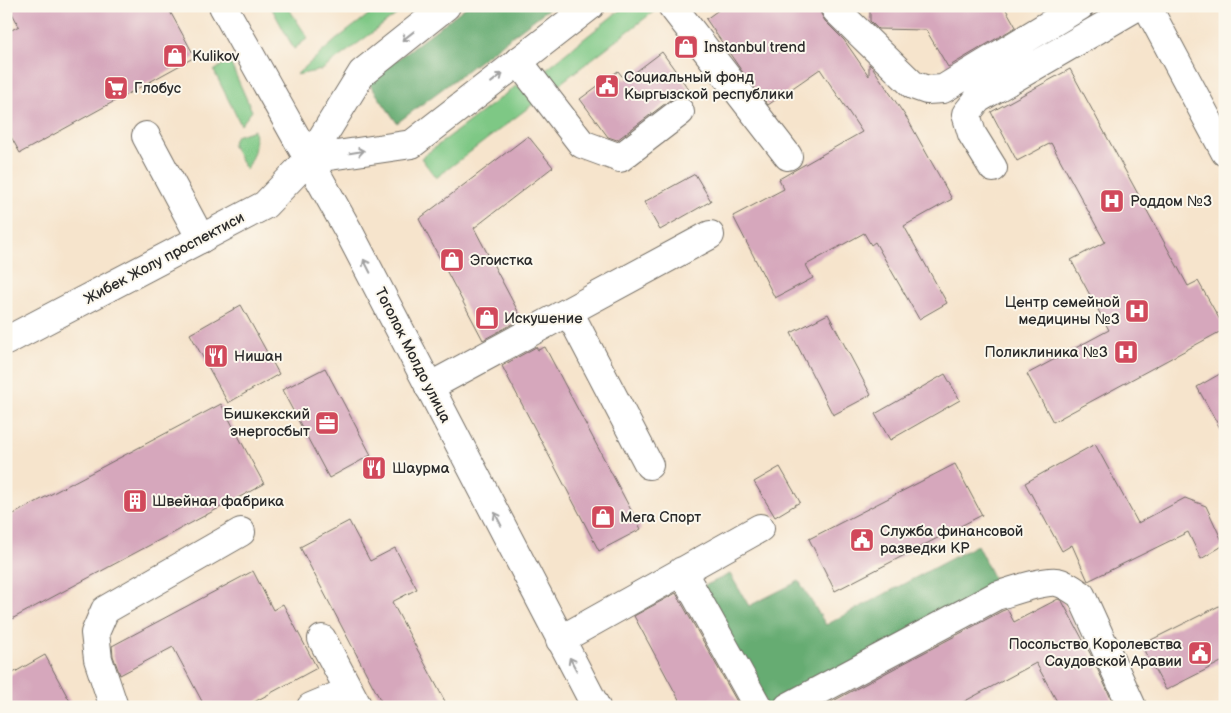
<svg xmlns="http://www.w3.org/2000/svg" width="1231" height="713" font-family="'Balsamiq Sans',sans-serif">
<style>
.green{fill:#7ec885;stroke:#547a58}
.forest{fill:#66ac72;stroke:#486c4e}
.building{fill:#d6a7bc}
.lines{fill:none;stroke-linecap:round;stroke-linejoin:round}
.minor-casing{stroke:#726c63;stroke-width:30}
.major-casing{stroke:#726c63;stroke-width:30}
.minor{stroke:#fff;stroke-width:28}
.major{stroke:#fff;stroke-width:28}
.oneway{stroke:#a0a0a0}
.labels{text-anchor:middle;stroke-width:4;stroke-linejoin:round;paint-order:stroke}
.poi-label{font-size:15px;fill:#2b2b2b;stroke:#fbf7ec;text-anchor:start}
.street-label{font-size:15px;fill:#2b2b2b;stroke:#fbf7ec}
</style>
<rect width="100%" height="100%" fill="#fbf7ec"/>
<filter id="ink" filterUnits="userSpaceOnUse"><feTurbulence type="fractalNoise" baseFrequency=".02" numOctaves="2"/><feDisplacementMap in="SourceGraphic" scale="10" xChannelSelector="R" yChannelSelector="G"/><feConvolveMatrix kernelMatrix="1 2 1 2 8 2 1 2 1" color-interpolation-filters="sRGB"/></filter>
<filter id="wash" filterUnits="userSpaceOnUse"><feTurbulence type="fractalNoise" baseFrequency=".0096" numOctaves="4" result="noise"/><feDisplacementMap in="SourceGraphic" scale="20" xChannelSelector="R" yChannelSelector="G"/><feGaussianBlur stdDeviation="1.12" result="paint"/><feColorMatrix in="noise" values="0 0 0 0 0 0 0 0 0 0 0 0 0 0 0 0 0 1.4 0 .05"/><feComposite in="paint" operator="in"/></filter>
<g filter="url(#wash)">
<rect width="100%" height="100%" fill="#f6e4cc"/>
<!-- green -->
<path class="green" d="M272 6H287L308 38 294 49 271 7Z
M380 6H408L322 70 296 75 337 39Z
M625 6H661L553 89 545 70Z
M229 60 252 111 241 125 214 71Z
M516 86 545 95 436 178 421 158Z
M254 130C257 150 254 152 246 170L232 144 236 136Z"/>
<!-- forest -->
<path class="forest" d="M467 6H552L397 123 368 82Z
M977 545 998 587 775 707H768L702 587 730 574 749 606 799 581 826 625Z"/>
<g id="blocks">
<!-- building -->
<path class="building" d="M8 6H167L195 57 20 153 6 128V33L19 26Z
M724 6H820L821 14 825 21 844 40 869 76V64L873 68 908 120 952 199 904 226 947 303 919 319 875 242 871 245 864 233 806 265 813 278 775 298 733 216 784 189 779 179 862 132 820 69 768 105 741 70 706 19Z
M870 6H1004L1016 27 948 67 926 30 878 29 870 21Z
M662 52 692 94 687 98 678 97 670 100 617 140 608 137 580 99 618 71 625 80Z
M1070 69 1188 286 1198 281 1225 329 1053 422 1027 374 1109 330 1071 260 1105 242 1051 143 1017 161 991 112Z
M528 136 553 167 474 228 522 319 483 340 419 219Z
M695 174 711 201 660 230 644 202Z
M241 305 279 374 228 403 190 334Z
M828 314 871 395 833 415 791 333Z
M536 347 538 350 545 347 641 529 599 551 502 366Z
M325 368 371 455 329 478 282 390Z
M1225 371V437L1197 387Z
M945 374 960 400 890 440 875 414Z
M221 404 264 484 6 622V518Z
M1095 444 1138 523 1185 498 1206 506 1224 545 1201 559 1188 532 1088 581 1072 545 1062 551 1025 483Z
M955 464 982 515 835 591 809 539Z
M780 467 800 502 775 517 754 482Z
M349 521 370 561 395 548 417 589 392 602 448 707H384L300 547Z
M253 571 273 610 283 604 317 668 245 707H205L173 647 120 675 113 656 112 646Z
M676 593 740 707H683L634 616Z
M1058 599 1062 601 1091 655 1115 707H1060L1036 663 954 707H822L1002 611 1007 609 1014 622Z
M1225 603V660L1166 690 1141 645Z
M45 655 73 707H6V677Z"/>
</g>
</g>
<g filter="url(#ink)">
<use href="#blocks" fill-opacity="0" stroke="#726c63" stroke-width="1"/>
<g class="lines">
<defs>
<path id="minor" d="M672 6 788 156
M835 6 836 10 913 85 927 90 943 89 1080 6
M1147 6 1225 152
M518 61 582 144 620 158 680 112
M146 136 201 239
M993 168 972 134 966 114 978 99 1138 6
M569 312 649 465
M429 387 710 235
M682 571 758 707
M322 639 358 707
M560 640 760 528
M114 707 98 659 95 633 105 610 241 532
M311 707 349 691
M788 707 996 596C1010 592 1043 580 1057 582 1066 584 1074 590 1081 595L1132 707"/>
<path id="major" d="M223 6 349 232 596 707
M309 159 412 144 590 6
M6 341 265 205 309 159 362 73 446 6"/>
</defs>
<!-- minor casing -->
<use href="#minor" class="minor-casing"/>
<!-- major casing -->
<use href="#major" class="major-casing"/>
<!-- minor -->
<use href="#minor" class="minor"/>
<!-- major -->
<use href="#major" class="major"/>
</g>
<!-- one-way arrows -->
<defs><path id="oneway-shaft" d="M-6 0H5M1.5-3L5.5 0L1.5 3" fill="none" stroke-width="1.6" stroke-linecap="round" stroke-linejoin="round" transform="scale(1.25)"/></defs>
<g class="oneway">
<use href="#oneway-shaft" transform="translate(408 36) rotate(142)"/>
<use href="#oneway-shaft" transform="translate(497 78) rotate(-38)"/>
<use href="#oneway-shaft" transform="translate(357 152) rotate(-9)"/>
<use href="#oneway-shaft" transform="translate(367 266) rotate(-117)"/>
<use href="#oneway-shaft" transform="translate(498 519) rotate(-117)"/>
<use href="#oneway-shaft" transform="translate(573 664) rotate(-118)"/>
</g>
</g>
<!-- icons -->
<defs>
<symbol id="shop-square" viewBox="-11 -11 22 22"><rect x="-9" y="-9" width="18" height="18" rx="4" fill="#d1495b" stroke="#fbf7ec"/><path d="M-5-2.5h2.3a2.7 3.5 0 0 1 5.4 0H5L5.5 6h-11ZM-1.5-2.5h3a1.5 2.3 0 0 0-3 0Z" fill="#fff"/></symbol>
<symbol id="civic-square" viewBox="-11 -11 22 22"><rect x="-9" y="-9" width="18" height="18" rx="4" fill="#d1495b" stroke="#fbf7ec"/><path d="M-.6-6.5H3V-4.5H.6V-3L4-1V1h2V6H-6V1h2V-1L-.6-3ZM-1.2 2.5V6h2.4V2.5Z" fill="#fff"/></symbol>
<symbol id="supermarket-square" viewBox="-11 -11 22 22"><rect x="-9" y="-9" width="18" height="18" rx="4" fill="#d1495b" stroke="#fbf7ec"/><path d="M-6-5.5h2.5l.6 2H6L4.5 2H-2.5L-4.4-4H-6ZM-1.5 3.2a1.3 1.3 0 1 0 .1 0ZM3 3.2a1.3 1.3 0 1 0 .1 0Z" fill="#fff"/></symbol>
<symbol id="hospital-square" viewBox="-11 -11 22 22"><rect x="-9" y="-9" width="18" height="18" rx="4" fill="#d1495b" stroke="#fbf7ec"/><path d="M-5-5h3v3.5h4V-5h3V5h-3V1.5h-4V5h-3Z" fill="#fff"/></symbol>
<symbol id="restaurant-square" viewBox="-11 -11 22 22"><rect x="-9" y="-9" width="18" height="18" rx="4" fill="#d1495b" stroke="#fbf7ec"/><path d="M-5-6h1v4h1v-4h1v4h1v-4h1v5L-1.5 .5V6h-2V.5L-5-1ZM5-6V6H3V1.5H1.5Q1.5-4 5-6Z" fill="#fff"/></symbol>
<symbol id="office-square" viewBox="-11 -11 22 22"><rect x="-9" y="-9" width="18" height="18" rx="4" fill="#d1495b" stroke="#fbf7ec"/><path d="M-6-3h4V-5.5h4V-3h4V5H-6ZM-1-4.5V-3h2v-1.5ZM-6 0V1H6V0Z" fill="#fff"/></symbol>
<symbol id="building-square" viewBox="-11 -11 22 22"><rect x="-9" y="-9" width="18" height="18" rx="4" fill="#d1495b" stroke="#fbf7ec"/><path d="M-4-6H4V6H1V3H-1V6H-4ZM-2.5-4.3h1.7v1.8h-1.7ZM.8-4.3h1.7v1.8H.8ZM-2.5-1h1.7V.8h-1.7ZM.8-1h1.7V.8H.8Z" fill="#fff"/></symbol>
</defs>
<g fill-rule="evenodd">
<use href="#shop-square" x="672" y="33" width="28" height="28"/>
<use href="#shop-square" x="161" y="42" width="28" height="28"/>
<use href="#civic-square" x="593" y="72" width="28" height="28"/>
<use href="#supermarket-square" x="102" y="74" width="28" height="28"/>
<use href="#hospital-square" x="1098" y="187" width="28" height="28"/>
<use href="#shop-square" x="438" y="246" width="28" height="28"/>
<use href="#hospital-square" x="1123" y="297" width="28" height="28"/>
<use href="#shop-square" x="473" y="304" width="28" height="28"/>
<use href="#hospital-square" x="1112" y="338" width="28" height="28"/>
<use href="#restaurant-square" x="202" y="342" width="28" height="28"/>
<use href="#office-square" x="313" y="409" width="28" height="28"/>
<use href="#restaurant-square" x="360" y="454" width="28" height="28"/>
<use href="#building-square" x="121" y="487" width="28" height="28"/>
<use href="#shop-square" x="589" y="503" width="28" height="28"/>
<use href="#civic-square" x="848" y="526" width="28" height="28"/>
<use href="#civic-square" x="1186" y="639" width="28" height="28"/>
</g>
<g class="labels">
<!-- poi labels -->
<g class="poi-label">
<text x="704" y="52">Instanbul trend</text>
<text x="192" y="61">Kulikov</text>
<text x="624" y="82">Социальный фонд<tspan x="624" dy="17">Кыргызской республики</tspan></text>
<text x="134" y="93">Глобус</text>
<text x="1130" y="206">Роддом №3</text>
<text x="470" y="265">Эгоистка</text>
<text x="1120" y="307" text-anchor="end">Центр семейной<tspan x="1120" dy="17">медицины №3</tspan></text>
<text x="504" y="323">Искушение</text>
<text x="1108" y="357" text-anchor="end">Поликлиника №3</text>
<text x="234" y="361">Нишан</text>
<text x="310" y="419" text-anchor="end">Бишкекский<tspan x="310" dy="17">энергосбыт</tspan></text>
<text x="392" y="473">Шаурма</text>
<text x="152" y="506">Швейная фабрика</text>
<text x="620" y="522">Мега Спорт</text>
<text x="880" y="536">Служба финансовой<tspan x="880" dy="17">разведки КР</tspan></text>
<text x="1182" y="649" text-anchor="end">Посольство Королевства<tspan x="1182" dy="17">Саудовской Аравии</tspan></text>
</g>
<!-- street labels -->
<g class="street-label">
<text transform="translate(164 258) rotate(-28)" y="5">Жибек Жолу проспектиси</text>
<text transform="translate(413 355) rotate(63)" y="5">Тоголок Молдо улица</text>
</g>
</g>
<!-- margin -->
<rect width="1231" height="713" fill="none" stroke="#fbf7ec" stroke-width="25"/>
</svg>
